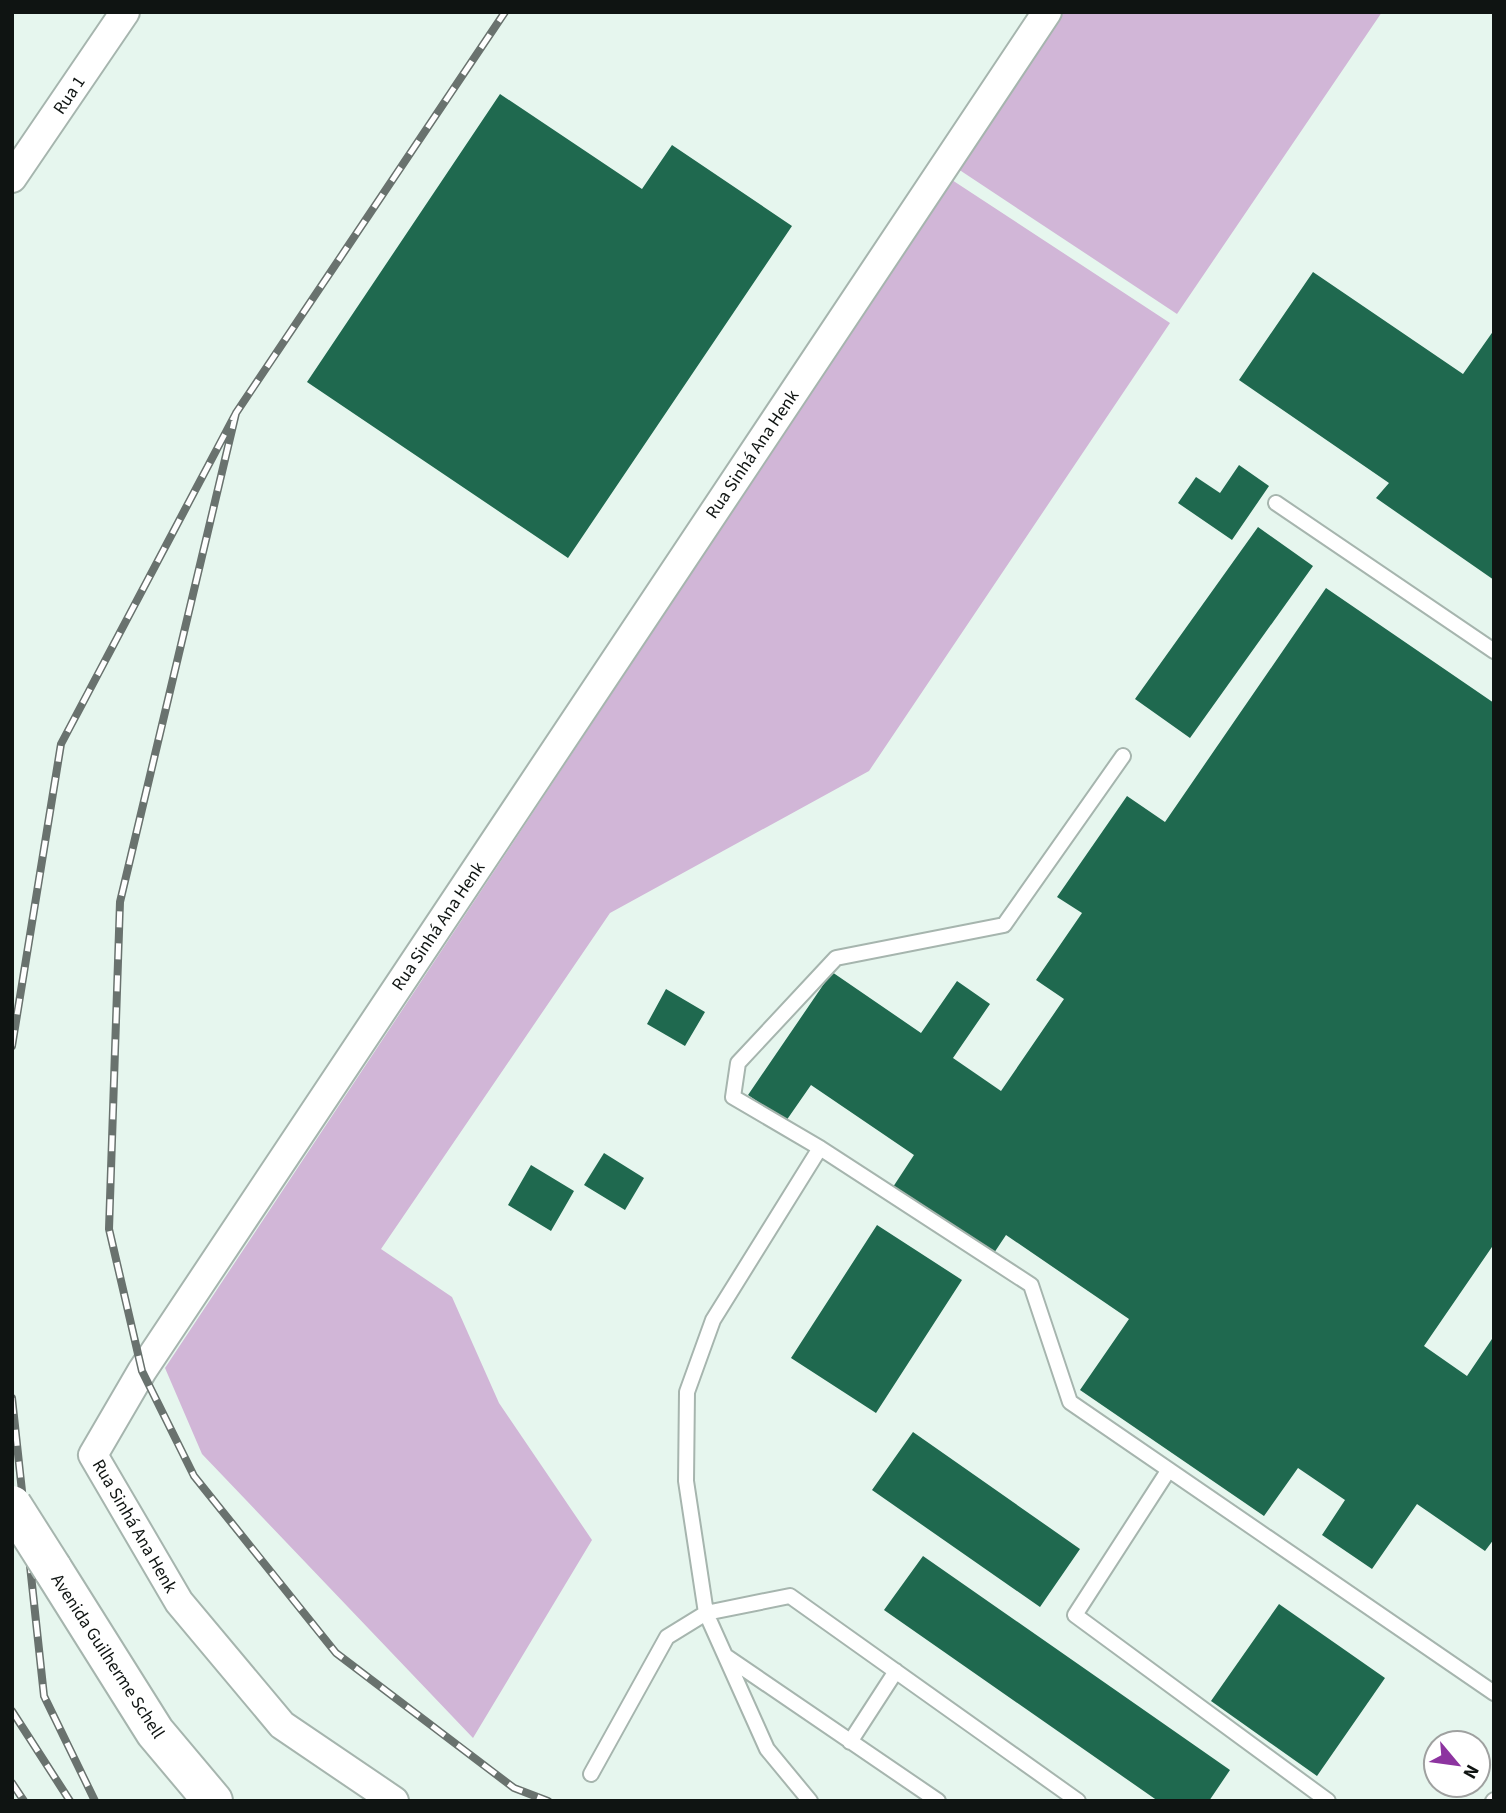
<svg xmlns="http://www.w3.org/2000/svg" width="1506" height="1813" font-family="'Source Sans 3',sans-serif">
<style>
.green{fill:#d1b6d7}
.building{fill:#1f694f}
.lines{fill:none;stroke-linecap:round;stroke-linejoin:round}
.lane-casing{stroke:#a6b5ae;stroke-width:18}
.street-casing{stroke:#a6b5ae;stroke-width:32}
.secondary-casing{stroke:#a6b5ae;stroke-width:42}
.lane{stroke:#fff;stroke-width:14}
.street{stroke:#fff;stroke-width:28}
.secondary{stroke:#fff;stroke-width:38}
.rail-casing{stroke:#69726e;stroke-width:8}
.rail{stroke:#fff;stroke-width:5;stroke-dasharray:16;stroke-linecap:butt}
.secondary-bridge-casing{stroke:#a6b5ae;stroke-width:42;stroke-linecap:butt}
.secondary-bridge{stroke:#fff;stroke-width:38}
.labels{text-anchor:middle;stroke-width:7;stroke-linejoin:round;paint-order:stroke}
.street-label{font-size:18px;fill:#0f1412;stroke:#fff}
</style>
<rect width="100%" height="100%" fill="#e6f6ee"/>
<!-- green -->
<path class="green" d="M1060 12H1382L1177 314 955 167Z
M952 180 1170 323 869 771 610 913 381 1249 452 1297 499 1403 592 1540 473 1738 202 1454 165 1368Z"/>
<!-- building -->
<path class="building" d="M500 94 642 189 672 145 792 226 568 558 307 382Z
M1313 272 1463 374 1494 330V580L1376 498 1389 483 1239 380Z
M1239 465 1269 486 1232 540 1178 503 1196 477 1220 493Z
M1258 527 1313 566 1190 738 1135 699Z
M1326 588 1494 703V1244L1424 1346 1467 1376 1494 1336V1539L1485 1551 1417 1504 1372 1569 1322 1535 1345 1500 1298 1468 1264 1516 1080 1390 1129 1319 1006 1235 992 1256 893 1187 914 1155 811 1085 786 1121 748 1095 832 972 921 1033 957 981 990 1004 953 1058 1001 1091 1064 999 1036 980 1082 913 1057 897 1127 796 1165 822Z
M666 989 705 1012 685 1046 647 1024Z
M604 1153 644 1178 625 1210 584 1185Z
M531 1165 574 1191 551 1231 508 1205Z
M877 1225 962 1280 876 1413 791 1358Z
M913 1432 1080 1549 1040 1607 872 1490Z
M923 1556 1230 1770 1209 1801H1158L884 1610Z
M1279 1604 1385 1678 1317 1776 1211 1701Z"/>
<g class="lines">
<defs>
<path id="lane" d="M1276 503 1494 651
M820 1148 1031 1285 1070 1402 1494 1693
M1168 1471 1075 1615 1328 1801
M727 1657 938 1801
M850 1742 896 1671
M591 1774 667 1637 706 1613 790 1596 1078 1801
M810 1801 767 1749 706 1613 686 1481 687 1392 713 1320 820 1148 733 1097 738 1063 836 958 1004 925 1123 756
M1493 1801 1494 1800"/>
<path id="street" d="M12 178 125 12
M394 1801 282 1725 179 1602 93 1455 142 1371 1047 12"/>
<path id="secondary" d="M52 1568 155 1732 213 1801"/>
</defs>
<!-- lane casing -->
<use href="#lane" class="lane-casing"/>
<!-- street casing -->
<use href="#street" class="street-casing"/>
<!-- secondary casing -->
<use href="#secondary" class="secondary-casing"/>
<!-- lane -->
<use href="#lane" class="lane"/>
<!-- street -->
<use href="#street" class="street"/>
<!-- secondary -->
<use href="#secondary" class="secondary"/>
<defs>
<path id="rail" d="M236 413 120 902 109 1229 142 1371 194 1476 336 1653 514 1788 548 1801
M12 1046 61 744 236 413 505 12
M12 1398 44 1696 95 1801
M12 1711 70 1801
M12 1783 24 1801"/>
</defs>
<!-- rail casing -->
<use href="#rail" class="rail-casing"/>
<!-- rail -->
<use href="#rail" class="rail"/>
<defs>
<path id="secondary-bridge" d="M12 1505 52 1568"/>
</defs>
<!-- secondary-bridge casing -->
<use href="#secondary-bridge" class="secondary-bridge-casing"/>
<!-- secondary-bridge -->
<use href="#secondary-bridge" class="secondary-bridge"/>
</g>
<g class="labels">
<!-- street labels -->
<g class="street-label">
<text transform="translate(69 95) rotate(-56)" y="6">Rua 1</text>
<text transform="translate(752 454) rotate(-56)" y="6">Rua Sinhá Ana Henk</text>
<text transform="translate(438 926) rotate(-56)" y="6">Rua Sinhá Ana Henk</text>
<text transform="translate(135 1526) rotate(60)" y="6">Rua Sinhá Ana Henk</text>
<text transform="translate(108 1656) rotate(57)" y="6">Avenida Guilherme Schell</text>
</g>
</g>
<!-- border -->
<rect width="1506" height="1813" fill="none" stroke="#0f1412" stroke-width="28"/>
<!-- north arrow -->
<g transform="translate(1457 1764) rotate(119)"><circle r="33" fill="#ffffff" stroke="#9fa1a0" stroke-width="2"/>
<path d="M0-5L12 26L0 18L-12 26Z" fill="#8d34a0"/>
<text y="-10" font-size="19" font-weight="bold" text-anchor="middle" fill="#0f1412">N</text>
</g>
</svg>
